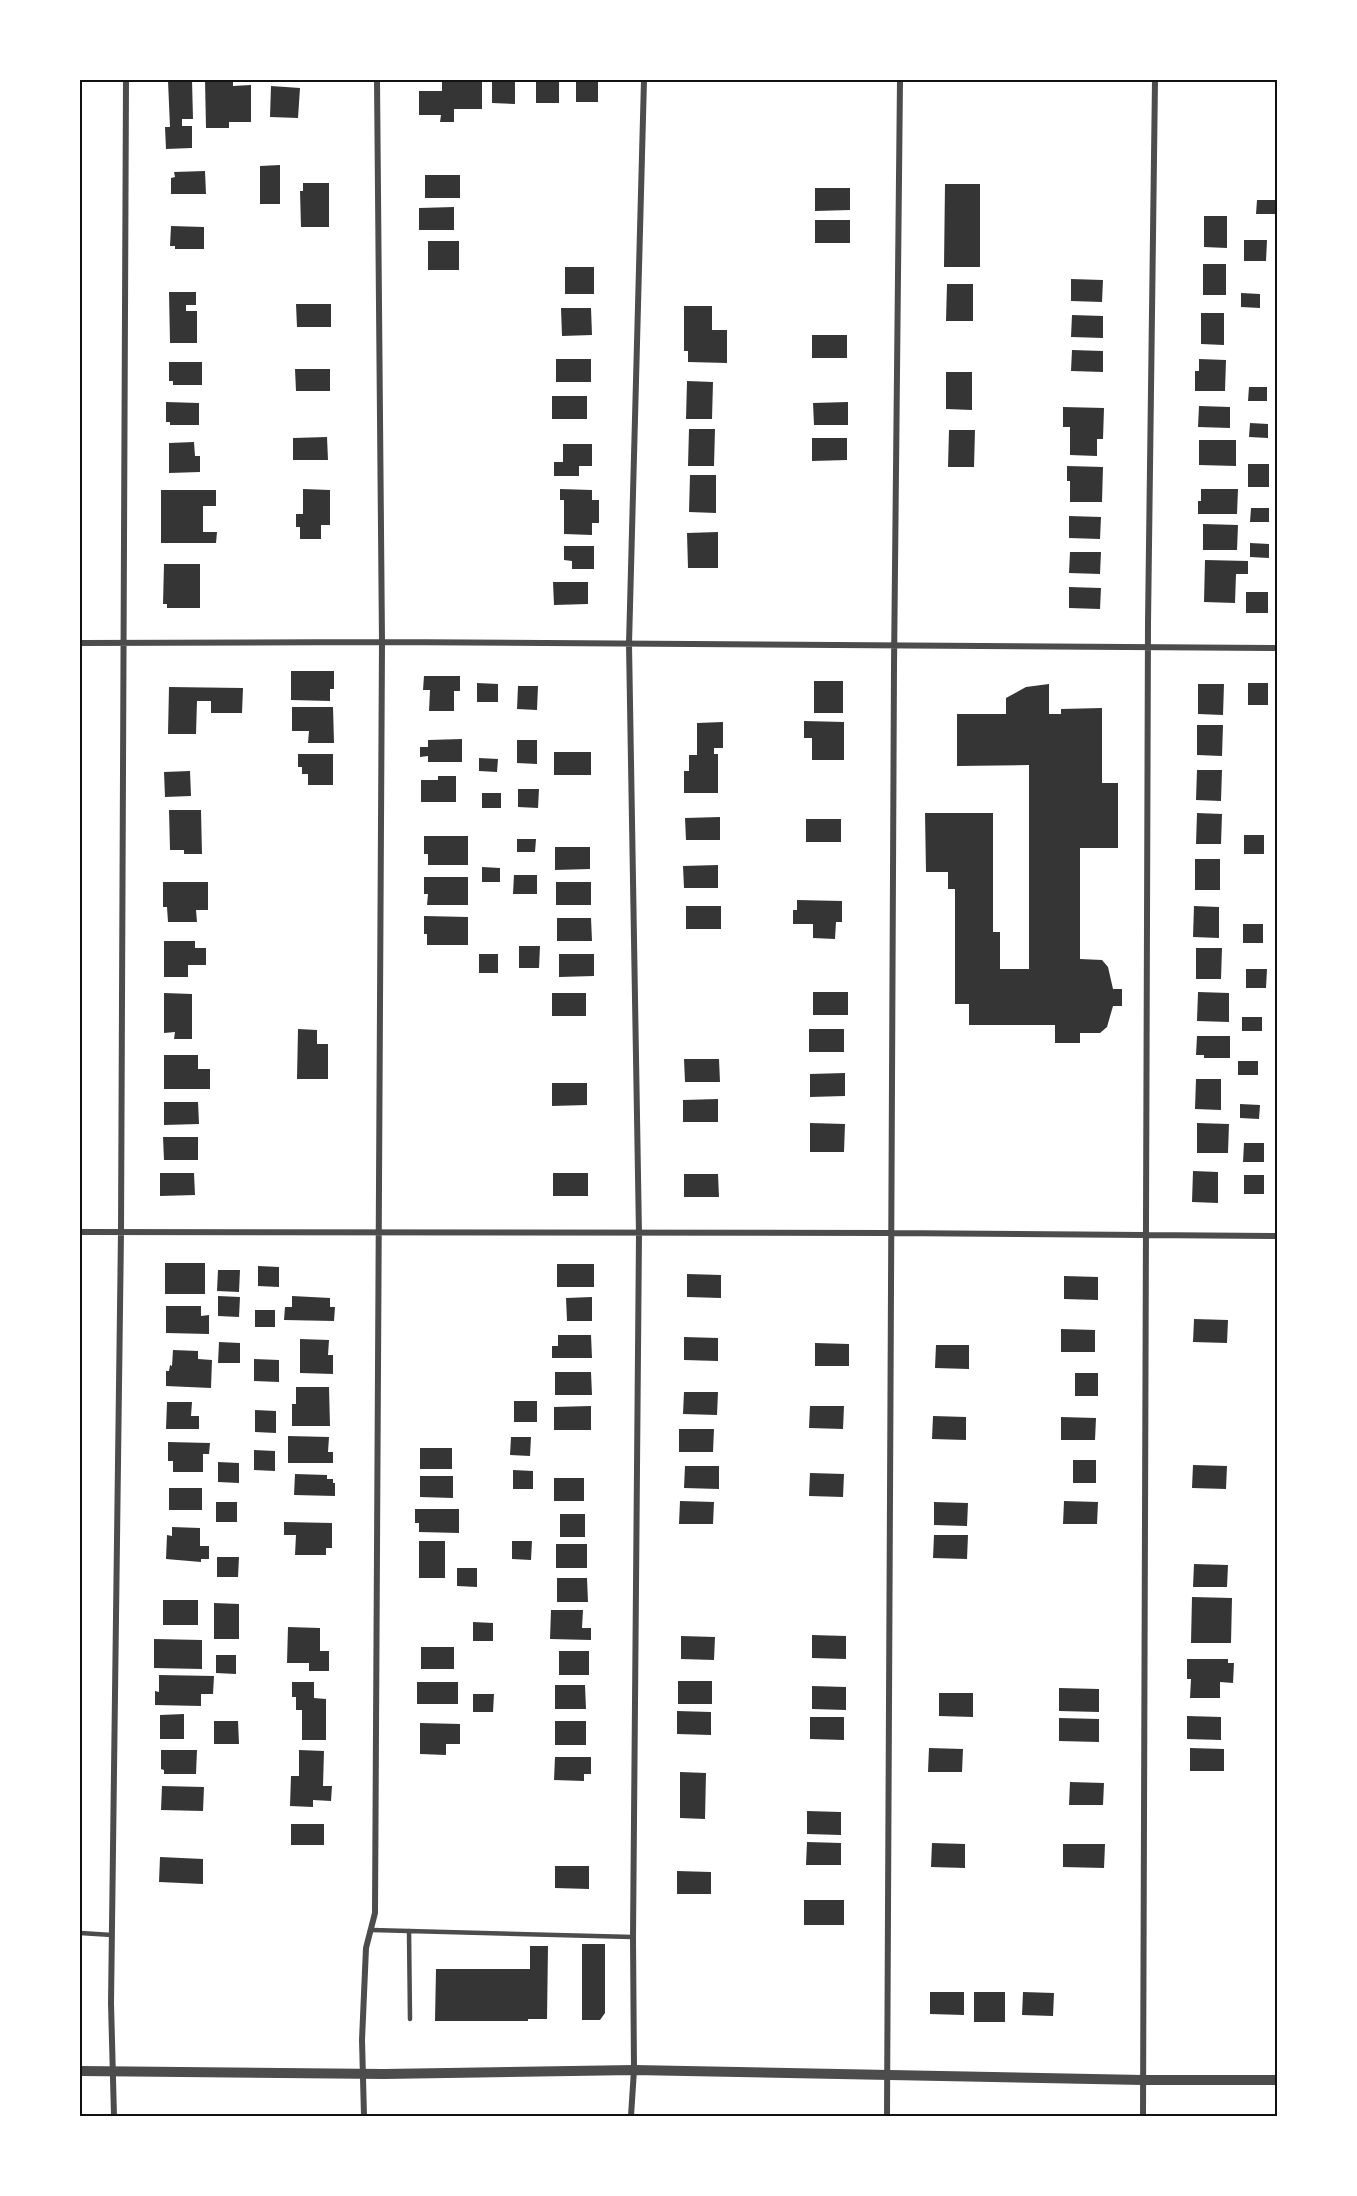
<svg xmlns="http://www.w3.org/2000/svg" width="1357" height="2196" font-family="'Space Grotesk',sans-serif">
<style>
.building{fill:#353535}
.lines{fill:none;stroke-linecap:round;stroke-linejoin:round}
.service{stroke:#4c4c4c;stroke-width:4.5}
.minor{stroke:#4c4c4c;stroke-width:6}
.tertiary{stroke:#4c4c4c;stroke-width:10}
.neatline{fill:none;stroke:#111;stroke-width:2}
</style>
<rect width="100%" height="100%" fill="#fff"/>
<!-- building -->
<path class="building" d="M192 80 193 119H182V126H192V148L166 149 165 127H170L168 81Z
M205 80H226L233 81V86L251 85V122H229V128H206Z
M492 80H515V104L492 103Z
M536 80H559V103H536Z
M576 80H598V102H576Z
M442 81H482V109H454V122H440L441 115H419V91H442Z
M271 86 300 88 298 118 270 117Z
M280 165V204H260V166Z
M205 171 206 194H171V178L175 177 174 172Z
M425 175H460V198H425Z
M303 183H329V227H301L300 191H303Z
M945 184H980V267H944Z
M815 188H850V210L815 211Z
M1257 200H1275V214H1256Z
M454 207V230H419V208Z
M1204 216H1227V248L1204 247Z
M815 220H850V243H815Z
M171 226 204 227V249H175V246H170Z
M1244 240H1267L1266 261H1244Z
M428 241H459V270H428Z
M1203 264H1226V295H1203Z
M565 267H594V294H565Z
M1071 279 1103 280 1102 302 1071 301Z
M947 284H973V321H946Z
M169 292H196V305H186V311H197V343H170Z
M1241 293 1260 294V308L1241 307Z
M296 304H331V327H297Z
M684 306H712V330H727V363L688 362V351H684Z
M561 308H591L592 335 562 336Z
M1201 313H1224V345L1201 344Z
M1072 315 1103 316V338L1071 337Z
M812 335H847V358H812Z
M1072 350 1103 351V372L1071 371Z
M556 359H591V382H556Z
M1199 359 1226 360 1225 391H1195V371H1199Z
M169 362H202V385H173V381H169Z
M295 369H330V391H296Z
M946 372H972V410L946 409Z
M687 381 713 382 712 419H686Z
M1249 387H1267V401H1248Z
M552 396H587V419H552Z
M166 402 199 403V425H170V422H166Z
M848 402V425H814L813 403Z
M1199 406 1230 407V428L1198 427Z
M1063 407 1104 408 1103 439H1097V456L1070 455V427H1063Z
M1250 423 1268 424V438L1249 437Z
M689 429H715L714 466H688Z
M949 430H975L974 467H948Z
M327 437 328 460H293V438Z
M812 438H847V460L812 461Z
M1199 440H1236V466L1199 465Z
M194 442 195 456H200V472L169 473V443Z
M563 444H592V466H579V476H554V462H563Z
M1248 464H1269V487H1248Z
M1067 466 1103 467 1102 502H1070V481H1067Z
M690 475H716V513L689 512Z
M303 489 330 490V525H321V539H300V527H296V514H303Z
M560 489 592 490V500H599V523H592V535L564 534V500H560Z
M1201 489H1238L1237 514H1198V501H1201Z
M161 490H216V506H203V532H217L216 543H161Z
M1251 508H1269V522H1250Z
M1069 516 1101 517 1100 539 1069 538Z
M1203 524 1238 525 1237 550H1203Z
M718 532V568H688L687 533Z
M1250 543 1269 544V558L1250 557Z
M564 546H594V569H572V561L564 560Z
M1070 552H1101L1100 574 1069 573Z
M1205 560 1248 561V574H1236L1235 603 1204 602Z
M164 564H200V608H167V604H163Z
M553 582H588V604L554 605Z
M1069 587 1101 588 1100 609 1069 608Z
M1246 592H1268V613H1246Z
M291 671H334V689H330V701L291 700Z
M424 676H460V691H454V711H429L430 690H423Z
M814 681H843V713H814Z
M477 683 498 684V702H477Z
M1248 683H1268V705H1248Z
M1049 684V714H1061V709L1102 708V783H1118V848H1080V959L1102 960 1108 967 1113 989H1122V1006H1113L1107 1027 1100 1033H1080V1043H1055V1025H969V1004H955V889H948V872H926L925 813H993V932H1000V969H1029V765L957 766V714H1006V698L1026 687Z
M1198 684H1224L1223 715 1198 714Z
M518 686H538L537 710 517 709Z
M169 687 243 688 242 713H211V701H197L196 734H168Z
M292 707H333L334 743H308L309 731H292Z
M804 721 844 722V760H812V738H804Z
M723 722V748H714V754H718V793H684V771H689V755H697V723Z
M1197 725H1223L1222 756 1197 755Z
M462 739V762H428V756L420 757V747H428V740Z
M517 740H537V764L517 763Z
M554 752H591V775H554Z
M298 754H333V785H308V774H302V767H298Z
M479 758 498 759 497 772 479 771Z
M1197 770H1222L1221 801 1196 800Z
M190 771 191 796 165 797 164 772Z
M438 776H456V802H421V780H438Z
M518 789H539L538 808 518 807Z
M482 793H501V808H482Z
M169 810H201L202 854H184V850H170Z
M1197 813 1222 814 1221 844H1196Z
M720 817V840H686L685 818Z
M806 819H841V842H806Z
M1244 835H1264V854H1244Z
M424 836H468V865H428V854H424Z
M517 839H536L535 852H517Z
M555 847H590V869L555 870Z
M1195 859H1220V890H1195Z
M718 865V888H684L683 866Z
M482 867 500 868V882H482Z
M514 875H537V894H513Z
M424 877H468V905H427L428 894H424Z
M163 882H208V910H196L197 922H168L167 907H163Z
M556 882H591V905H556Z
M797 900 842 901V922H836L835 939 813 938V924H793V910H797Z
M686 906H721V929H686Z
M1194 906 1219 907V938L1193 937Z
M424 916 468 917V945H427V934H424Z
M557 918H591L592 941H557Z
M1243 924H1263V943H1243Z
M164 941H195V948H206V965H188V977H164Z
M519 946H540L539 968H519Z
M1196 948H1222L1221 979H1196Z
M479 954H498V973H479Z
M559 954H594V976L559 977Z
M1246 969H1267L1266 988H1246Z
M813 992H848V1015H813Z
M1198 992 1229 993V1022L1197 1021Z
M164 993 192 994V1039H174L175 1032 164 1033Z
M552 993H586V1016H552Z
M1242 1017H1262V1031H1242Z
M298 1029 317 1030V1044H328V1079H297Z
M809 1029H844V1052H809Z
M1197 1036H1230V1058H1204V1055H1196Z
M164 1055H198V1069H210V1089H164Z
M684 1059H719L720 1082H685Z
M1238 1061H1258V1075H1238Z
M845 1073V1096L810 1097V1074Z
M1196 1079H1221V1110L1195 1109Z
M552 1083H587V1105L552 1106Z
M718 1099V1122H683V1100Z
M164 1102H198L199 1124 164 1125Z
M1240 1104 1260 1105 1259 1119 1240 1118Z
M810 1123 845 1124 844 1152H810Z
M1197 1123 1229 1124 1228 1153H1197Z
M163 1137H198V1160H164Z
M1244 1143H1264V1162H1243Z
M1193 1171 1218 1172V1203L1192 1202Z
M160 1173H194L195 1195 160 1196Z
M553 1173H588V1196H553Z
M684 1174H718L719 1197H684Z
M1244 1175H1264V1194H1244Z
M165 1263H205V1294H165Z
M557 1264H594V1287H557Z
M258 1266 279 1267V1287L258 1286Z
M218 1270H240L239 1292 217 1291Z
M687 1274 721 1275V1298L687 1297Z
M1064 1276 1098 1277V1300L1064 1299Z
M218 1296 240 1297 239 1317 218 1316Z
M292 1296 330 1298V1307H335L334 1321 284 1320 285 1307H292Z
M592 1297V1321H567L566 1298Z
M166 1306H201V1316L209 1315V1334L166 1333Z
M255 1310H275V1327H255Z
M1194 1319 1228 1320 1227 1343 1193 1342Z
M1061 1329 1095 1330V1352H1061Z
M558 1335H591L592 1358H552V1346H558Z
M684 1337 718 1338V1361L684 1360Z
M300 1339 329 1340 328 1355H333V1374L300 1373Z
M219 1342 240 1343V1363H218Z
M815 1343 849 1344V1366H815Z
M936 1345H969V1369L935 1368Z
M173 1350 198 1351V1359L212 1360 211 1388 166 1386V1371H169L170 1365 172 1366Z
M254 1359 279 1360V1382L254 1381Z
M555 1372H591L592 1395H555Z
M1075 1373H1098V1396H1075Z
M296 1387H329L330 1426H292V1404H296Z
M684 1392H718L717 1415 683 1414Z
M514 1401H537V1422H514Z
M167 1402H192L191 1416H199V1429H166Z
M591 1406V1430H554V1407Z
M810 1406H844L843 1429 809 1428Z
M255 1410 276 1411V1433L255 1432Z
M933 1416 966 1417V1440L932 1439Z
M1061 1417 1096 1418 1095 1440H1061Z
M679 1429H714L713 1452H679Z
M288 1436 329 1437 328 1452H333V1463H288Z
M511 1437H531L530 1456 510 1455Z
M168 1442 210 1443 209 1454H203V1472H173V1461H168Z
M420 1448H452V1469H420Z
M254 1450 275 1451V1471L254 1470Z
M1073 1460H1096V1483H1073Z
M218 1462 239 1463V1483L218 1482Z
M1193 1465 1227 1466 1226 1489 1192 1488Z
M685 1466H719V1489L684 1488Z
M513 1470 533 1471V1489H513Z
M810 1473 844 1474 843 1497 809 1496Z
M295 1474 327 1475V1479H333V1483H335V1496L294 1495Z
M420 1476H453V1498L420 1497Z
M554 1478H584V1501H554Z
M169 1488H202V1510H169Z
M680 1501 714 1502 713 1524H679Z
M1064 1501 1098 1502 1097 1524H1063Z
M216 1502H237V1522H216Z
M934 1502 968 1503 967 1526 934 1525Z
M415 1509H459V1533L419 1532V1523H415Z
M560 1514H585V1537H560Z
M284 1522 332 1523V1548H326V1555H295L296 1535H284Z
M172 1527 200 1528V1546H209V1559H201V1562L166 1559 167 1535 172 1536Z
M934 1535H968L967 1559 933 1558Z
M419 1541H445V1578H419Z
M512 1541H532L531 1560 512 1559Z
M556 1544H587V1568H556Z
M217 1557H239L238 1577H217Z
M1194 1564 1228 1565 1227 1587H1193Z
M457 1568H477V1587L457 1586Z
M557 1578H587L588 1602H557Z
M1192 1597 1232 1598 1231 1643H1191Z
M163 1600H198V1625H163Z
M214 1603 239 1604V1639H214Z
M551 1610H583L582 1628H591V1640L550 1639Z
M473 1622 493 1623V1641H473Z
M288 1627 320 1628V1651H329V1671H309V1663H287Z
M812 1635 846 1636V1659L812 1658Z
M681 1636 715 1637 714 1660 681 1659Z
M154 1639 202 1640V1669L154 1668Z
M421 1647H454V1669H421Z
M559 1651H589V1675H559Z
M216 1655H236V1674L216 1673Z
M1187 1659H1228V1663H1234L1233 1683 1220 1682V1698H1190L1191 1679H1187Z
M159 1675 214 1676 213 1694H201V1706L155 1705V1691L159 1692Z
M678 1681H712V1704H678Z
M292 1682H314V1698L326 1699V1740H302V1710H296V1697H292Z
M417 1682H458V1704H417Z
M555 1685H585L586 1709H555Z
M812 1686 846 1687V1710L812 1709Z
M1059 1688 1099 1689V1712L1059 1711Z
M939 1693H973V1717L939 1716Z
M473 1694H494L493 1712H473Z
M677 1711 711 1712V1735L677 1734Z
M184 1714V1739H160V1715Z
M1187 1716 1221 1717V1740L1187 1739Z
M810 1717H844V1740L810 1739Z
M1059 1718 1099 1719V1742L1059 1741Z
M214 1721H238L239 1744H214Z
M555 1721H586V1745H555Z
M420 1723 460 1724V1744H446V1755L420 1754Z
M929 1748 963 1749 962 1772H928Z
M1190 1748 1224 1749V1771H1190Z
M161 1750H197L196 1774H164V1770L161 1769Z
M299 1750 324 1751 323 1786H332L331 1801 313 1800V1807L290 1806 291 1776H299Z
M555 1757H591V1774H584V1781L554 1780Z
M680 1772 706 1773 705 1819 680 1818Z
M1070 1782 1104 1783 1103 1805H1069Z
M162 1786 204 1787 203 1811 161 1810Z
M807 1811 841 1812V1835L807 1834Z
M291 1824H324V1845H291Z
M807 1842 841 1843V1865H806Z
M932 1843 965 1844V1868L931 1867Z
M1063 1844H1105L1104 1868 1063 1867Z
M160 1857 203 1859V1884L159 1882Z
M555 1866H589V1889L555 1888Z
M677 1871 711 1872V1894H677Z
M804 1900H844V1925H804Z
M582 1944H605V2013L600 2020H582Z
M530 1946H548L547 2019H528V2021H435L436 1969H530Z
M930 1992H964V2015L930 2014Z
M974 1992H1005V2022H974Z
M1023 1992 1054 1993 1053 2016 1022 2015Z"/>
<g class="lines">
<!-- service -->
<path class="service" d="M372 1930 633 1937
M409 1931 410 2019
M80 1933 112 1935"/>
<!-- minor -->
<path class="minor" d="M80 643 382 642 1278 648
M80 1232 891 1233 1278 1236
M114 2116 111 2003 121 1232 126 80
M364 2116 362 2040 366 1948 375 1913 382 642 377 80
M631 2116 634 2070 633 1937 639 1234 629 644 644 80
M887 2116 894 666 900 80
M1143 2116 1148 623 1155 80"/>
<!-- tertiary -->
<path class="tertiary" d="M80 2071 384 2074 634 2070 1143 2080H1278"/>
</g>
<!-- border -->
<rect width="1357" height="2196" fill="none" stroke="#ffffff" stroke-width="162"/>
<rect x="81" y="81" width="1195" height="2034" class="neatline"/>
</svg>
